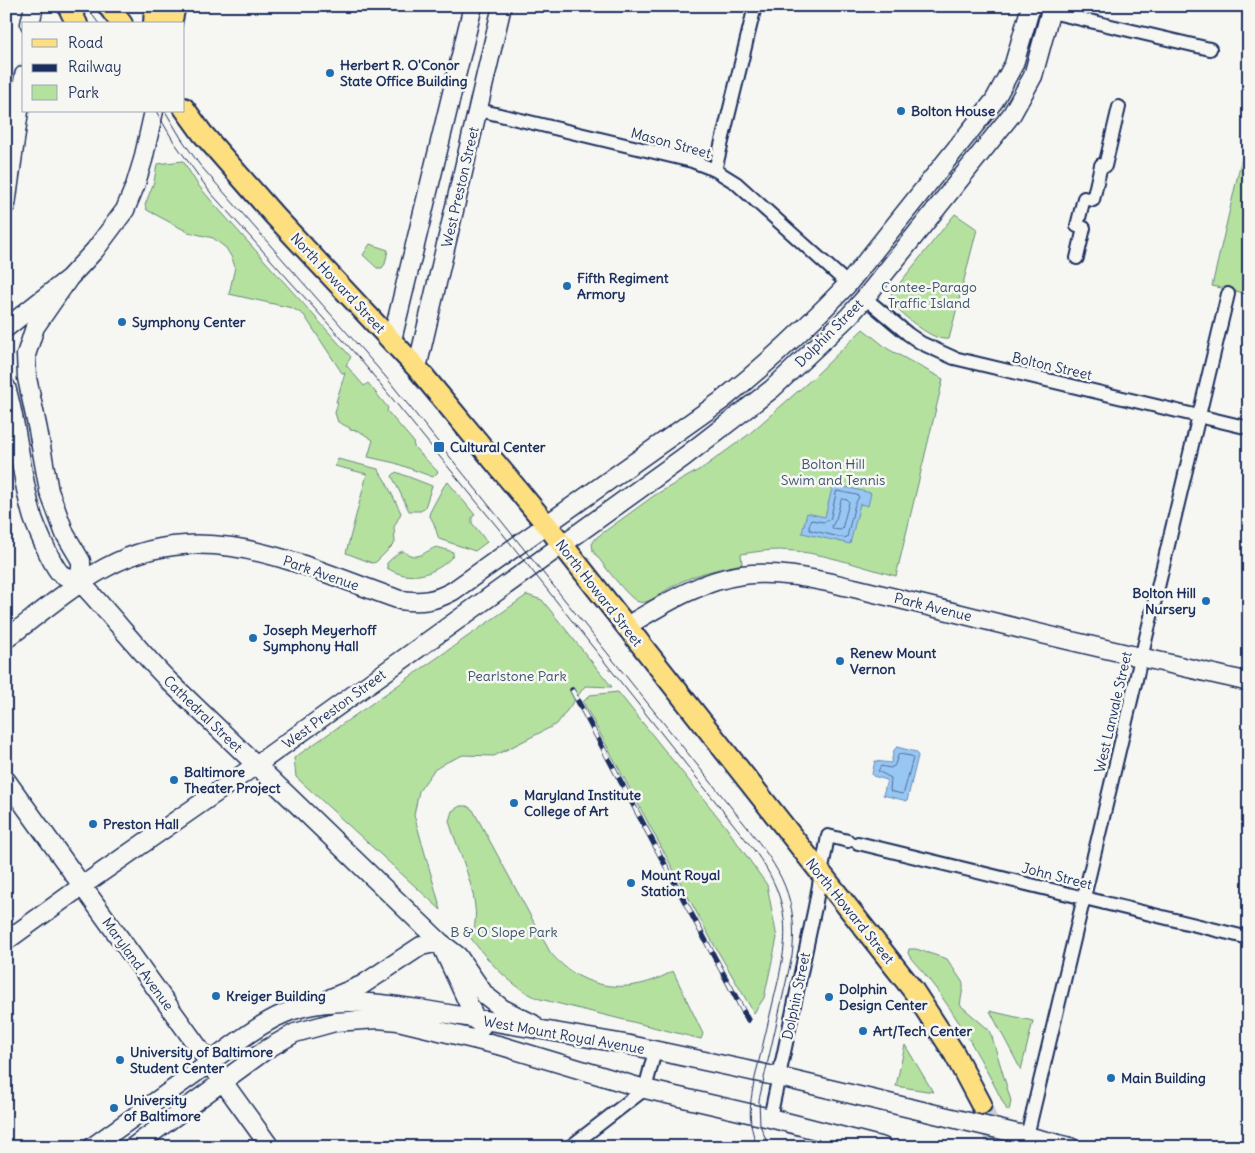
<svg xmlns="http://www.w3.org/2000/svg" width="1255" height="1153" font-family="Delius,sans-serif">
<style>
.green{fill:#b5e19f;stroke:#68887e}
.water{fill:#98c7f3;stroke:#668ab7}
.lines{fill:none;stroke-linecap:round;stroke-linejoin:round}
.shore{stroke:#4d6c9a;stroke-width:1}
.primary-tunnel{stroke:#caced4;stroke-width:20;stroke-dasharray:20 10;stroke-linecap:butt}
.street-casing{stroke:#1b2f5e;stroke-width:16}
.secondary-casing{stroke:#1b2f5e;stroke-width:21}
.primary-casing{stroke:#1b2f5e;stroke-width:24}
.street{stroke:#f6f6f2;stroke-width:12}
.secondary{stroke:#f6f6f2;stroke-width:18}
.primary{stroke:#fedf80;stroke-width:20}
.tram{stroke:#1b2f5e;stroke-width:1}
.rail-casing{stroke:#1b2f5e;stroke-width:5.5}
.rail{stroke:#f6f6f2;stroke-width:4;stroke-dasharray:11;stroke-linecap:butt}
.secondary-bridge-casing{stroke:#1b2f5e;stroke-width:21;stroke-linecap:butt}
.secondary-bridge{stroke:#f6f6f2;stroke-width:18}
.poi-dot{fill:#1f6fb2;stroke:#f6f6f2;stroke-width:2}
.labels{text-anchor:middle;stroke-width:5;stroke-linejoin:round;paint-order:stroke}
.poi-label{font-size:14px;font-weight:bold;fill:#1b2f5e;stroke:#f6f6f2;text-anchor:start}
.street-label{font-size:14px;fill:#1b2f5e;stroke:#f6f6f2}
.park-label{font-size:14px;fill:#3a536b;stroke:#f6f6f2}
</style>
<rect width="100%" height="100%" fill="#f6f6f2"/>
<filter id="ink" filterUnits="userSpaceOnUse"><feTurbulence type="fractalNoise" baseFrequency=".02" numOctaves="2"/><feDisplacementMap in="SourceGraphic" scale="10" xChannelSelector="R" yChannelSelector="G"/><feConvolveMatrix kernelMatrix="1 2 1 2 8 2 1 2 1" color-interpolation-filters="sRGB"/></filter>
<g filter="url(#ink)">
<!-- green -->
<path class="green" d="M1249 127V294L1212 286Z
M183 161 198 185 214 204 351 357 346 365 364 386 368 383 388 408 387 411 413 441 414 447 438 472 433 477 395 463 368 457 373 440 359 431 350 430V428L338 422 335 413 338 402H336L345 373H342L304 315 292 308 229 294 235 267 232 258 226 248 213 238 188 232 147 210 145 205 154 182 157 164Z
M955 214 977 229 949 339C932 342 904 315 891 304V294Z
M370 244 388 250 385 264 382 268H377L363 255Z
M863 329 888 349 943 379 896 576C858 566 819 551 780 550 767 550 754 552 741 554L742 564C718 569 694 574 673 586 665 590 648 605 639 602 629 600 601 561 593 551L592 543 597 537 655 495 704 467 748 435 813 378Z
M338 459 378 469 386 482 401 513 394 527 395 543 376 562 372 563 346 553 367 474 335 466Z
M396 472 432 486 425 507 421 511H409L392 476Z
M448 482 475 515 472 517V523L487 542 475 551 439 539C435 529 436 525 429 515L430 512 444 486Z
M437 547 453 552V556C436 574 410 583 387 568V563L398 553 403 551C419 563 425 550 437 547Z
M527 595 542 600 612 687 585 686 557 724 494 756 463 755 447 762 434 770 419 791 414 815 441 910 296 777 294 758Z
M618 692 726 827 767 885 777 938 764 998 754 1013 713 943 583 702 590 695Z
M460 806H467L473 810 550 952C582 991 630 996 673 971L703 1034 701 1039 540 999C513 989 487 960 470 937 488 910 457 850 449 821L452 811Z
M909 949H916L947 959 963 983V988L960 1005 988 1029 992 1037 1011 1101 1009 1111 1007 1110C984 1065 959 1017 927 977 922 970 915 964 910 957L908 953Z
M990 1011 1033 1021 1021 1070Z
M905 1045 933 1092 896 1086Z"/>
<!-- water -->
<path class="water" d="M833 484 871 493 868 506 860 504 850 544 802 533 807 513 825 517Z
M897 747 916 752 918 756 907 801 883 795 887 780 873 776 872 774 875 761 891 763 894 750Z"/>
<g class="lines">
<!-- shore -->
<path class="shore" d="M837 491 857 495 859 497 855 504 847 537 844 538 810 530 809 527 811 520 824 522 830 519Z
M843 499 847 500 849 502 842 529 840 530 833 529 832 526 836 519 841 500Z
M899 754 911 756 913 758 904 792 902 794 890 791 891 778 878 771 881 766 890 768 894 766Z"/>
<!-- primary-tunnel -->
<path class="primary-tunnel" d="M981 1104 998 1147"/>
<defs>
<path id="street" d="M1051 12 1210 49
M479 110 692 161 715 170 736 183 848 284
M715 170 755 6
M1077 258 1084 228 1077 226 1084 198 1093 200 1101 165 1105 166 1119 107
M865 298 908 334 921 343 954 358 1249 428
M858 843 1249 938
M770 1118 815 907 828 836 848 841
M1027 1136 1228 294
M570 1147 645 1089 655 1051"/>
<path id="secondary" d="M30 24 34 6
M6 205 24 75
M69 278 35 327 26 355 27 378 38 430 49 491 65 534 81 561V583
M6 328 69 278 95 250 125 210 135 186 143 160 154 111
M392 340 473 6
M417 368 502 6
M6 387C19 430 20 475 33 518 37 529 52 565 60 573 66 579 77 578 83 585 113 617 139 651 170 682L440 942 458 956 485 995 503 1009 533 1024
M625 627C662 605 699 581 742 575 780 570 817 580 854 588 891 597 928 606 965 615 1059 639 1154 660 1249 682
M6 639C38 615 70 587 105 568 204 513 304 567 400 600 421 603 435 601 453 591L721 401C766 365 808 326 848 284L994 101 1014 64 1031 6
M6 780 270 1147
M6 941 82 886 256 765 684 457 772 389 849 316 865 298 1012 114 1033 76 1052 6
M444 951 476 1020 482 1026
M331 998 362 985 421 946 440 942
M1019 1134 1070 1147
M92 1147C128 1121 165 1095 201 1069 224 1052 257 1025 283 1014 326 996 375 1002 419 1009L625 1044 779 1077 914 1109
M133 1147 267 1049 295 1033 335 1022 378 1019 398 1021 502 1046 645 1089 770 1118 883 1147"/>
<path id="primary" d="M68 6 77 24
M108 6 122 24
M154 24 155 6
M171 24 175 6
M184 108 202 133 273 214 417 368 546 524 913 990 954 1053 981 1104"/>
</defs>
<!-- street casing -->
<use href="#street" class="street-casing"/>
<!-- secondary casing -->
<use href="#secondary" class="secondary-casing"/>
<!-- primary casing -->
<use href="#primary" class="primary-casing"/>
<!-- street -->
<use href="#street" class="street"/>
<!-- secondary -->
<use href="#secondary" class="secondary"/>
<!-- primary -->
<use href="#primary" class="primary"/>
<!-- tram -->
<path class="tram" d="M86 6 99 24
M96 6 108 24
M156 111 174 142 210 192 359 358 503 534 754 850C793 903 789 938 774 998 768 1022 763 1045 757 1069 751 1096 745 1120 758 1147
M165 111 181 138 199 164 385 376 747 827C781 870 799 899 792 956L759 1100 760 1125 769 1147"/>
<defs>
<path id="rail" d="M572 690 748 1020"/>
</defs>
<!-- rail casing -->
<use href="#rail" class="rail-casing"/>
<!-- rail -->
<use href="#rail" class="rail"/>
<defs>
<path id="secondary-bridge" d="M914 1109 1019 1134"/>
</defs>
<!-- secondary-bridge casing -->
<use href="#secondary-bridge" class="secondary-bridge-casing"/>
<!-- secondary-bridge -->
<use href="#secondary-bridge" class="secondary-bridge"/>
</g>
</g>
<!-- markers -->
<g class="poi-dot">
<circle cx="330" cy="73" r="5"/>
<circle cx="901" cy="111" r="5"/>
<circle cx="567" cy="286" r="5"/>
<circle cx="122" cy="322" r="5"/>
<rect x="433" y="441" width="12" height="12" rx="2.5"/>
<circle cx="1206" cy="601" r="5"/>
<circle cx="253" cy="638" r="5"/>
<circle cx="840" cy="661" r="5"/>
<circle cx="174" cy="780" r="5"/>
<circle cx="514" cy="803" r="5"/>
<circle cx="93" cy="824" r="5"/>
<circle cx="631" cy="883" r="5"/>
<circle cx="216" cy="996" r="5"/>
<circle cx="829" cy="997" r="5"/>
<circle cx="863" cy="1031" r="5"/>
<circle cx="120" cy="1060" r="5"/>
<circle cx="1111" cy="1078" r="5"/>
<circle cx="114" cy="1108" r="5"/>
</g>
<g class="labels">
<!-- poi labels -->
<g class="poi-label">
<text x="340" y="70">Herbert R. O'Conor<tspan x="340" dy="16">State Office Building</tspan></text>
<text x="911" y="116">Bolton House</text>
<text x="577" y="283">Fifth Regiment<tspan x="577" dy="16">Armory</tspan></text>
<text x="132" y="327">Symphony Center</text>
<text x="450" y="452">Cultural Center</text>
<text x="1196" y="598" text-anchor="end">Bolton Hill<tspan x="1196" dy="16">Nursery</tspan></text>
<text x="263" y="635">Joseph Meyerhoff<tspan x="263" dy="16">Symphony Hall</tspan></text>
<text x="850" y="658">Renew Mount<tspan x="850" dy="16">Vernon</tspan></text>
<text x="184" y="777">Baltimore<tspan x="184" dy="16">Theater Project</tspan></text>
<text x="524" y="800">Maryland Institute<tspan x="524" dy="16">College of Art</tspan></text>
<text x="103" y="829">Preston Hall</text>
<text x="641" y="880">Mount Royal<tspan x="641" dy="16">Station</tspan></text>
<text x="839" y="994">Dolphin<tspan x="839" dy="16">Design Center</tspan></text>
<text x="226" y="1001">Kreiger Building</text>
<text x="873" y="1036">Art/Tech Center</text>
<text x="130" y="1057">University of Baltimore<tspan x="130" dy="16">Student Center</tspan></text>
<text x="1121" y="1083">Main Building</text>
<text x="124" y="1105">University<tspan x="124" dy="16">of Baltimore</tspan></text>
</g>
<!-- street labels -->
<g class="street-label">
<text transform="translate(671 143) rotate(15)" y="5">Mason Street</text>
<text transform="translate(460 187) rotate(-77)" y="5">West Preston Street</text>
<text transform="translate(338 283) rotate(47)" y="5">North Howard Street</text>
<text transform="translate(829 333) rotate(-45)" y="5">Dolphin Street</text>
<text transform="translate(1052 366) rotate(13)" y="5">Bolton Street</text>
<text transform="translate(321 573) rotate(19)" y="5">Park Avenue</text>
<text transform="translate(599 593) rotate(52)" y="5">North Howard Street</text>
<text transform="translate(933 607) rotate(14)" y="5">Park Avenue</text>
<text transform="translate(334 709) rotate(-36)" y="5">West Preston Street</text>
<text transform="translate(1113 712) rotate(-77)" y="5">West Lanvale Street</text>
<text transform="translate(203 714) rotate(44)" y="5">Cathedral Street</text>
<text transform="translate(1057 876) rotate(14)" y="5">John Street</text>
<text transform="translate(850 911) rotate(51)" y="5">North Howard Street</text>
<text transform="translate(138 964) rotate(54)" y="5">Maryland Avenue</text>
<text transform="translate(796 996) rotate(-78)" y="5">Dolphin Street</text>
<text transform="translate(564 1035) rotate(10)" y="5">West Mount Royal Avenue</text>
</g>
<!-- park labels -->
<g class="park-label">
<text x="929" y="292">Contee-Parago<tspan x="929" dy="16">Traffic Island</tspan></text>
<text x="833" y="469">Bolton Hill<tspan x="833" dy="16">Swim and Tennis</tspan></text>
<text x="517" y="681">Pearlstone Park</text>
<text x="504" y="937">B &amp; O Slope Park</text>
</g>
</g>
<!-- margin -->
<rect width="1255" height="1153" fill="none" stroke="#f6f6f2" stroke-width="25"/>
<rect x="12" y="12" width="1230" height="1128" fill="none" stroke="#1b2f5e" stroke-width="2" filter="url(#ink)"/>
<!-- legend -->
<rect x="22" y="22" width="162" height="90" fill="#f6f6f2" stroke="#9ea6b7"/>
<rect x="32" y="39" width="25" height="8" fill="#fedf80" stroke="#9ea6b7"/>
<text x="68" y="48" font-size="15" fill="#1b2f5e">Road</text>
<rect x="32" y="64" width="25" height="8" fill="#1b2f5e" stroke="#9ea6b7"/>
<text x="68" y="72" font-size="15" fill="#1b2f5e">Railway</text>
<rect x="32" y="85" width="25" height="15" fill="#b5e19f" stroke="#9ea6b7"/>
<text x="68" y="98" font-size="15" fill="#1b2f5e">Park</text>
</svg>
